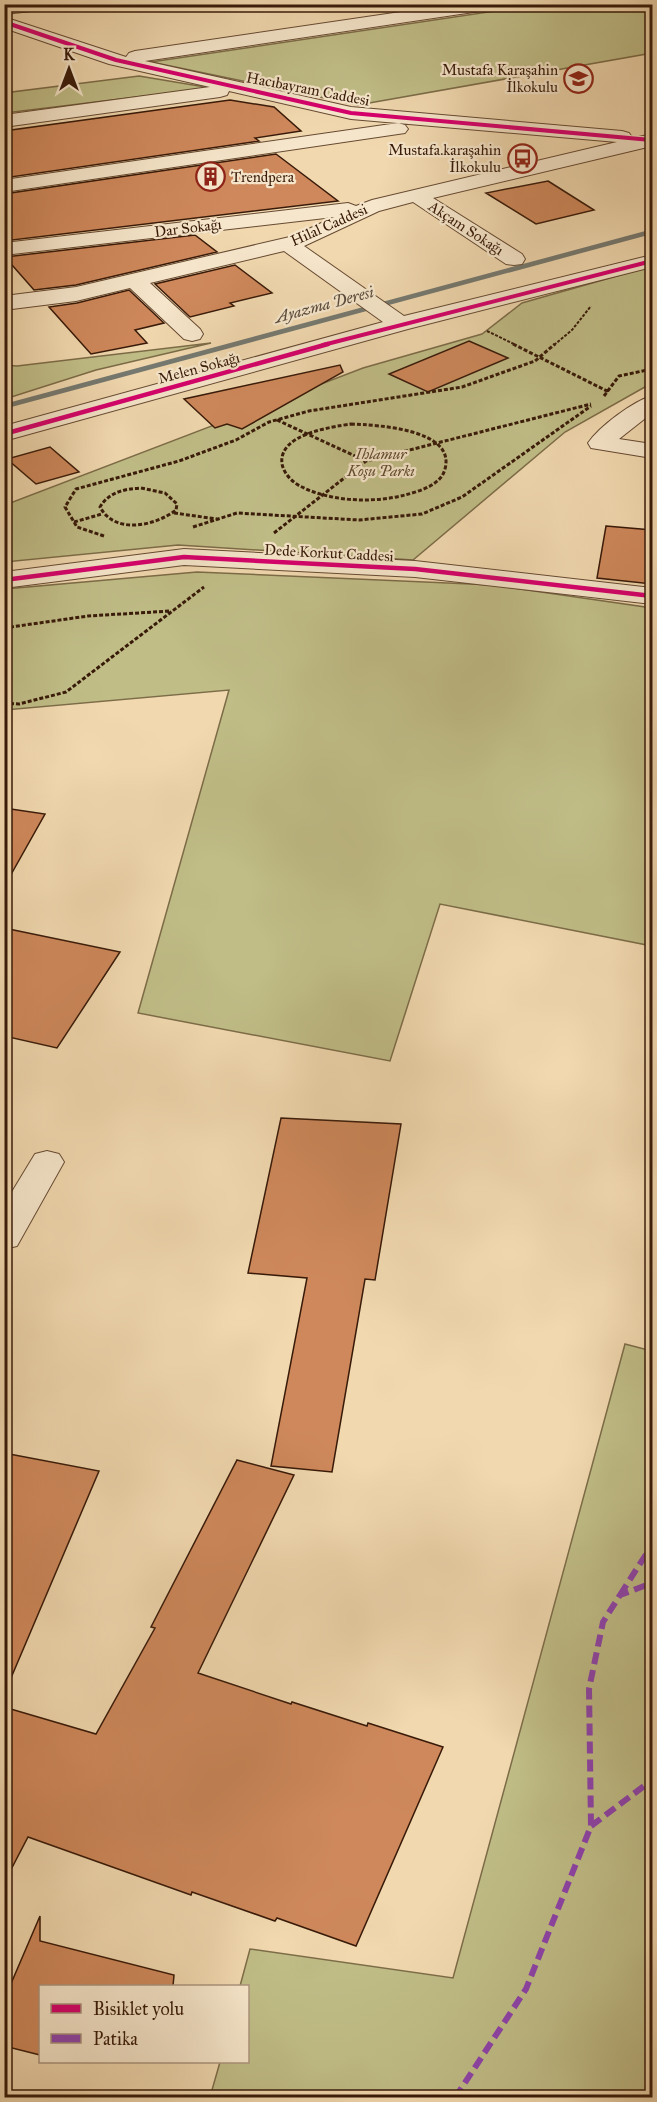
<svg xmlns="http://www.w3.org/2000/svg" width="657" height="2102" font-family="'IM FELL Great Primer',serif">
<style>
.green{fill:#c0bd87;stroke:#7c6c48;stroke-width:1.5}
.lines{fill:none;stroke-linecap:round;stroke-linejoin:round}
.stream{fill:#757970;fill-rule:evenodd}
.building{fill:#ce885b;stroke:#381a09;stroke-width:1.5}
.minor-casing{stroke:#664a32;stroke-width:2}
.path-far1{stroke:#381a09;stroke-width:2;stroke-dasharray:3 1.5;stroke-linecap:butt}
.path{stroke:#381a09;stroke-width:3;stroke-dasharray:4 2;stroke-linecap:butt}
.minor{fill:#f6e6cb;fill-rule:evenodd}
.quiet{stroke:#8e44ad;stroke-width:6;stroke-dasharray:12 6;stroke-linecap:butt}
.cycleway-far1-casing{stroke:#f6e6cb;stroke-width:6}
.cycleway-casing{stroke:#f6e6cb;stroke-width:8}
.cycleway-far1{stroke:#d6006c;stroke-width:4}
.cycleway{stroke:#d6006c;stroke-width:4.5}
.labels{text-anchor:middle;stroke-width:4.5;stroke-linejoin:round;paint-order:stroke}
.far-poi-label{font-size:15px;fill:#381a09;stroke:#f6e6cb;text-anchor:end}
.far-street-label{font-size:15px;fill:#381a09;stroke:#f6e6cb}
.far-park-label{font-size:15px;font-style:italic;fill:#614b2f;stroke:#f6e6cb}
.far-water-label{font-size:16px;font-style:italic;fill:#57493c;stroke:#f6e6cb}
</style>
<rect width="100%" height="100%" fill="#f1d8af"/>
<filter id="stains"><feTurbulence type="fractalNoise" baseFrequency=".00333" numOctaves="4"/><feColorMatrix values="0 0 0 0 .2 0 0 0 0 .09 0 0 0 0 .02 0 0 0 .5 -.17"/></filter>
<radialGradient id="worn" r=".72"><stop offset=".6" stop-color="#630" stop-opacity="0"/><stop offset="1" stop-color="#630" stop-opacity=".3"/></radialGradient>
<!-- green -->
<path class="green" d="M535 5H652V53L358 105 151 62Z
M139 76 211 88 5 113 4 93Z
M652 266V383L565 432 413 560 178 545 5 562V505L363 368 482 334 522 303Z
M211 343 96 370 5 399V365L17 366Z
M197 572 493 585 652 608V946L440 904 390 1061 138 1013 229 690 5 710V589Z
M625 1344 652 1351V2097H210L220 2062H248V1986H240L250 1949 453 1978Z"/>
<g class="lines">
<!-- stream -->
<path class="stream" d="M649 230H652V234L4 409V404Z"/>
</g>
<!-- building -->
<path class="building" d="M230 100 274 107 301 131 255 138 259 141 4 178V131Z
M276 154 338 201 4 241V194Z
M548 181 594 210 536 224 486 193Z
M195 235 217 252 76 285 34 290 5 257Z
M235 265 272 293 230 303 234 306 190 317 155 284Z
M129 290 164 323 135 330 147 343 91 354 49 307 77 303Z
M469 341 508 358 428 392 389 374Z
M340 365 343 372 242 429 227 424 215 428 184 399Z
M50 447 79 472 36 484 7 459Z
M606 526 652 530V584L597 578Z
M4 808 45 814 4 887Z
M4 928 120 952 57 1048 4 1036Z
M281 1118 401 1124 375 1280 365 1279 332 1472 271 1466 307 1278 248 1273Z
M4 1453 99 1471 5 1692H4Z
M237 1460 294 1475 198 1673 291 1704 292 1702 367 1726 368 1723 443 1747 356 1946 277 1918 275 1921 192 1892 191 1895 28 1837 4 1883V1707L96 1734 155 1628 151 1627Z
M40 1916V1941L174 1975 173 1986H40V2055L4 2046V2000Z"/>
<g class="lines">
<defs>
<path id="minor" d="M4 4H58L50 9 4 14Z
M455 4H502L494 9 145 61 351 107 622 131 629 133 632 137 630 139 652 134V146L433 198 522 254 525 259 522 264 514 265 506 264 413 202 379 211 304 246 404 316 652 255V267L408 329 4 441V426L383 322 284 251 150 283 200 329 203 334 200 339 192 341 184 339 130 288 76 301 4 310V296L76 287 294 236 334 217 4 255V243L348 203 356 206 372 200 617 142 351 119 229 91 227 95 220 97 4 127V115L210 87 109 64 4 28V17L126 57 129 53 135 51Z
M398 123 405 125 408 129 405 133 4 192V180Z
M652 396V413L619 439 652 444V458L591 448 588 443C599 427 633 401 652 396Z
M184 549 415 561 652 588V604L415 577 184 565 4 588V572Z
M47 1151 59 1154 64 1162 17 1246 4 1249V1205L35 1154Z"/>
</defs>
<!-- minor casing -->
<use href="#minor" class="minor-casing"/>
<!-- path-far1 -->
<path class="path-far1" d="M487 331 516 345
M554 345 572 330 591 306
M648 345 647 342H652"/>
<!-- path -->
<path class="path" d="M513 344 609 392
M647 344 652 364
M604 396 619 376 652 369
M277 420 366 461
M351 424C377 425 456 429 445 469 441 485 420 491 405 495 374 503 332 502 302 487 293 483 284 474 282 464 278 434 331 427 351 424Z
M141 488 165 493 177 504 176 510C155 526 115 535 100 507 109 492 124 489 141 488Z
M174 513 217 519
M74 522 102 514
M193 527 237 513 359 520 422 514 462 497 591 406
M274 533 366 461 591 404
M104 536 77 527 65 507 76 489 179 461 236 440 269 422 309 411 462 387 535 361 555 344
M4 628 88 616 171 611
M4 703 19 704 66 692 204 587"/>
<!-- minor -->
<use href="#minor" class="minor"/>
<!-- quiet -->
<path class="quiet" d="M620 1595 645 1556 652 1551
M591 1826 652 1780
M455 2098 526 1989 591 1826 589 1689 603 1622 620 1595 652 1583"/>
<defs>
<path id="cycleway-far1" d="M4 22 116 60 351 113 651 140
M323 345 652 261"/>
<path id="cycleway" d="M4 434 328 344
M4 580 184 557 415 569 652 596"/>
</defs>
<!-- cycleway-far1 casing -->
<use href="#cycleway-far1" class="cycleway-far1-casing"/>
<!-- cycleway casing -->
<use href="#cycleway" class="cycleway-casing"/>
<!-- cycleway-far1 -->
<use href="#cycleway-far1" class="cycleway-far1"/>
<!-- cycleway -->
<use href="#cycleway" class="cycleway"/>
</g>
<!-- icons -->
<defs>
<symbol id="school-ring" viewBox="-11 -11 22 22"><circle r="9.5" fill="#f6e6cb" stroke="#8f2418" stroke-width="1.5"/><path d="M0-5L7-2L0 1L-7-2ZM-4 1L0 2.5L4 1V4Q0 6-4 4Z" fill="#8f2418"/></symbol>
<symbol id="bus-ring" viewBox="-11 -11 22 22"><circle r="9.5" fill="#f6e6cb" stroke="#8f2418" stroke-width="1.5"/><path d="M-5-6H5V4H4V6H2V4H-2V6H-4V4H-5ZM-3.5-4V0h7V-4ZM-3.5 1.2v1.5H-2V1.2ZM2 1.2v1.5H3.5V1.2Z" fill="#8f2418"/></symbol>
<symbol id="building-ring" viewBox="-11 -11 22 22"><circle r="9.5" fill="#f6e6cb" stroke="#8f2418" stroke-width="1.5"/><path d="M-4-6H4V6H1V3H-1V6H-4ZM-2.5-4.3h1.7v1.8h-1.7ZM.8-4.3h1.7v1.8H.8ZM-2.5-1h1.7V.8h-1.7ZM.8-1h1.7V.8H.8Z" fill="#8f2418"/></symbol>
</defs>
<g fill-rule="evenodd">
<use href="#school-ring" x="562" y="62" width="33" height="33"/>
<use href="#bus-ring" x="506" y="142" width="33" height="33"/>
<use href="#building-ring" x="194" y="160" width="33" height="33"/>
</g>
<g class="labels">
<!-- far-poi labels -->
<g class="far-poi-label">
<text x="558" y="75">Mustafa Karaşahin<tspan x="558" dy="17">İlkokulu</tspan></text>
<text x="501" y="155">Mustafa.karaşahin<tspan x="501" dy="17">İlkokulu</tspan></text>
<text x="231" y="182" text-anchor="start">Trendpera</text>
</g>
<!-- far-street labels -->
<g class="far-street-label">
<text transform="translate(308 89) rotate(11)" y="5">Hacıbayram Caddesi</text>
<text transform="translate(329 225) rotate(-24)" y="5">Hilal Caddesi</text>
<text transform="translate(188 228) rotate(-7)" y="5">Dar Sokağı</text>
<text transform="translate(466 228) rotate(33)" y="5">Akçam Sokağı</text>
<text transform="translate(199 368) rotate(-15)" y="5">Melen Sokağı</text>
<text transform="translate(329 553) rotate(3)" y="5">Dede Korkut Caddesi</text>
</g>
<!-- far-park labels -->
<g class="far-park-label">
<text x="381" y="459">Ihlamur<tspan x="381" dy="17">Koşu Parkı</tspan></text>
</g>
<!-- far-water labels -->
<g class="far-water-label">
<text transform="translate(324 304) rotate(-15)" y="6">Ayazma Deresi</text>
</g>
</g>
<!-- margin -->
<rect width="657" height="2102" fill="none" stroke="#f1d8af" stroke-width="24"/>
<rect x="6" y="6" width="645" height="2090" fill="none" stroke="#381a09" stroke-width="3"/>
<rect x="12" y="12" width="633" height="2078" fill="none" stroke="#381a09" stroke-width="1.5"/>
<!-- legend -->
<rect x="39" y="1985" width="210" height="78" fill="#f6e6cb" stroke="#aa947d" stroke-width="1.5"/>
<rect x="51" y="2004" width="30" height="9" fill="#d6006c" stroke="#aa947d" stroke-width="1.5"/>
<text x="93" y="2015" font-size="18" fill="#381a09">Bisiklet yolu</text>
<rect x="51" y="2034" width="30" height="9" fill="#8e44ad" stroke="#aa947d" stroke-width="1.5"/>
<text x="93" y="2045" font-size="18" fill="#381a09">Patika</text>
<!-- north arrow -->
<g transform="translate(69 69)" stroke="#f6e6cb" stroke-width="4.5" paint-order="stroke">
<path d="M0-4.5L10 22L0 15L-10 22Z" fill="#381a09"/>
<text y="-9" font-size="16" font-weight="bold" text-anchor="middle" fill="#381a09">K</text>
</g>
<rect width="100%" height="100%" filter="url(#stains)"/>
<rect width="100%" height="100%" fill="url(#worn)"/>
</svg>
